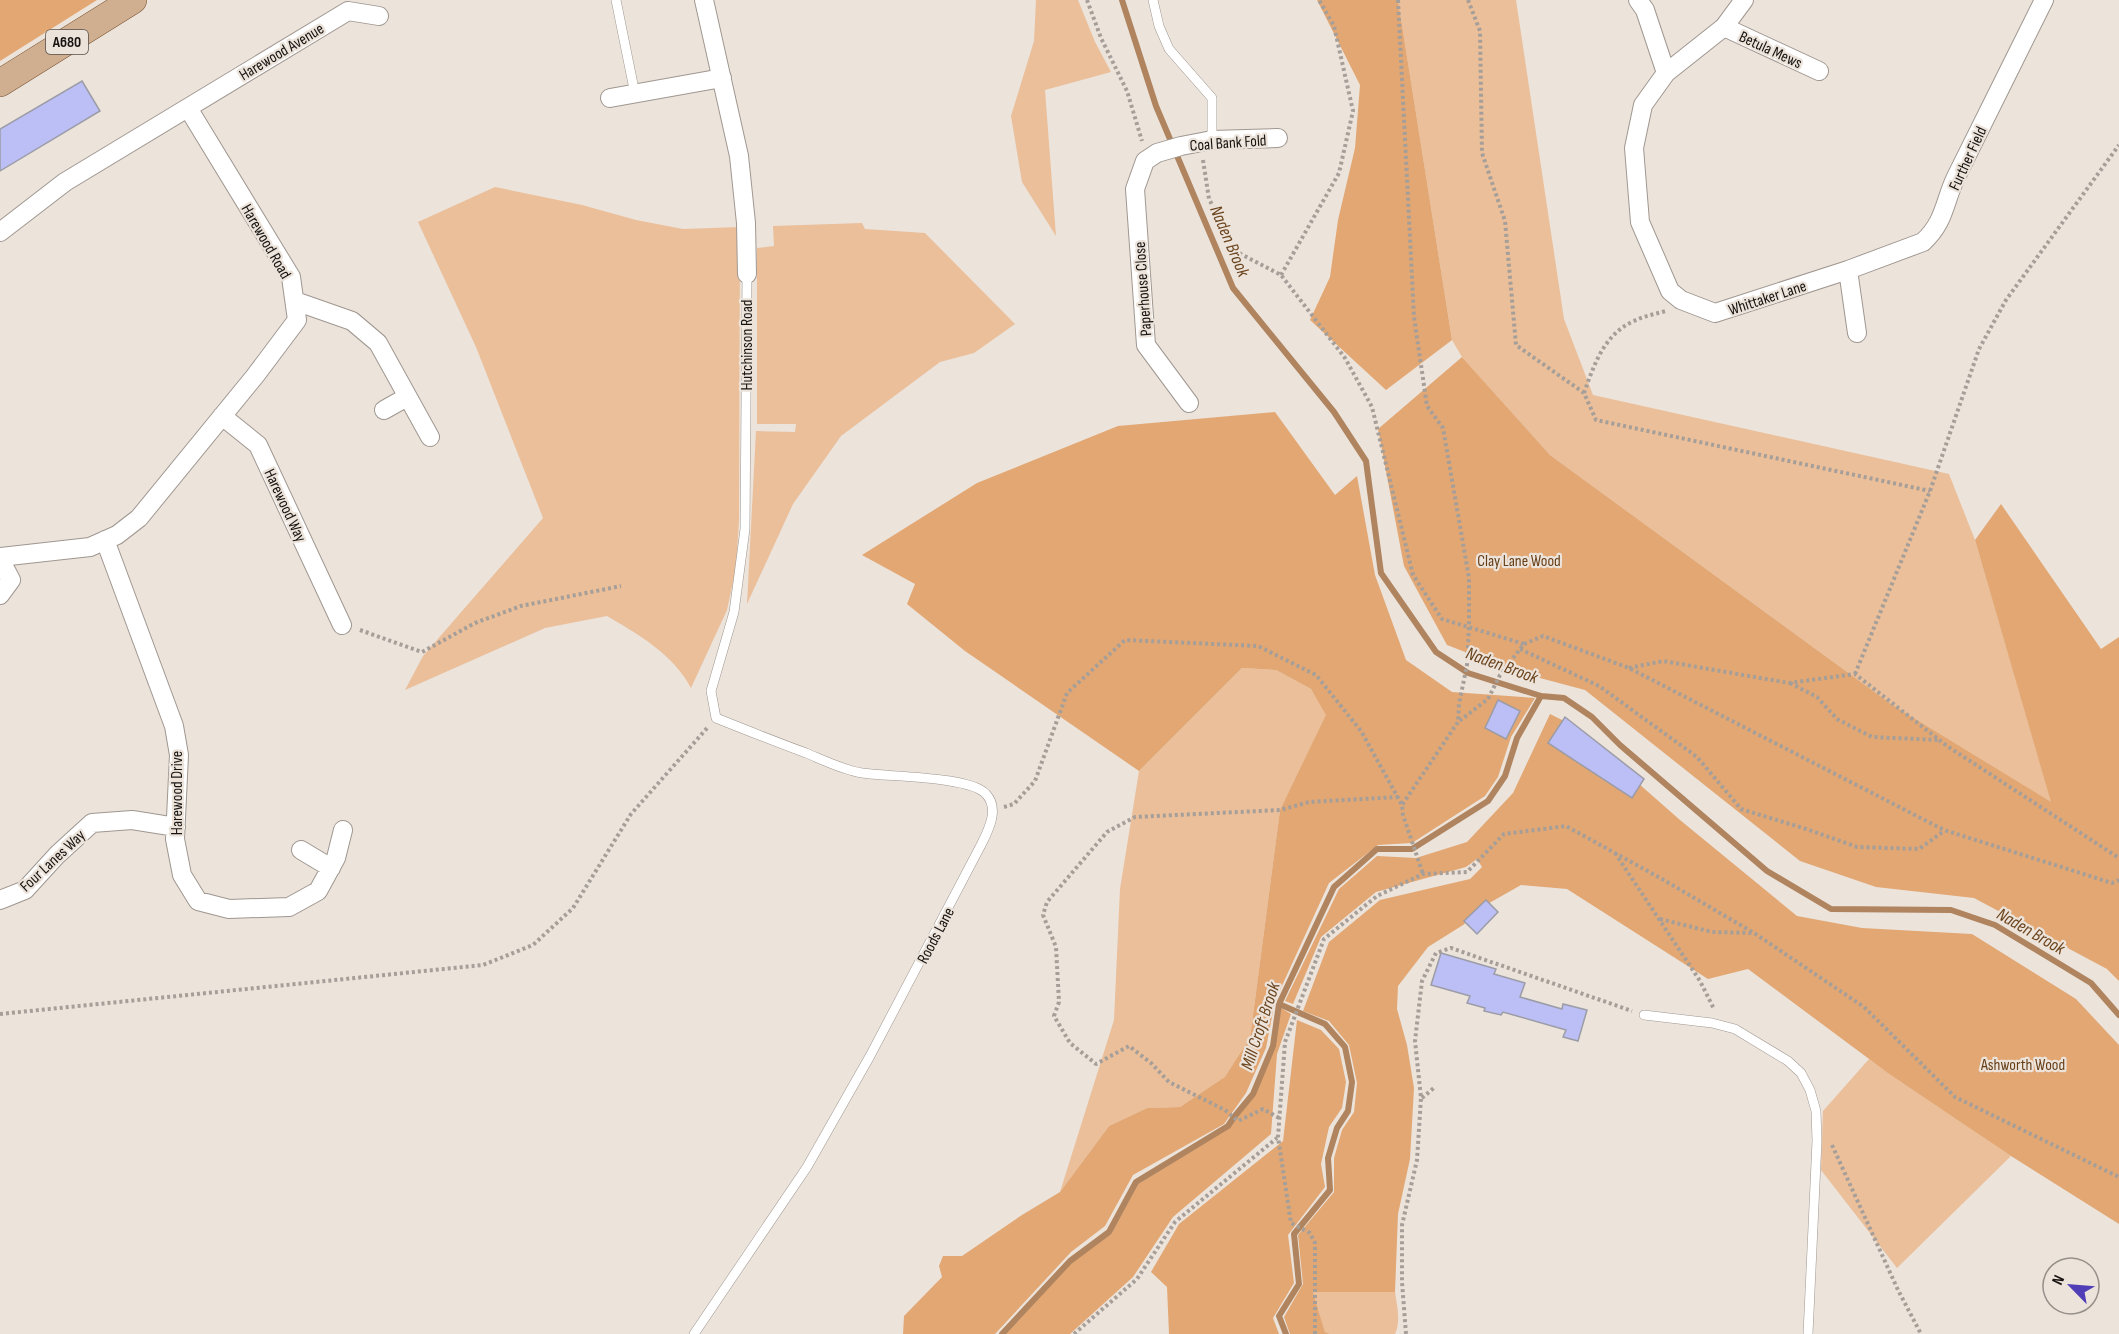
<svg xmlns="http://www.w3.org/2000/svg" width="2119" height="1334" font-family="'Sofia Sans Condensed',sans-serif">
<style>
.green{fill:#eabf9a}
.forest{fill:#e2a773}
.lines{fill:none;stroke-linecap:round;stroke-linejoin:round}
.stream{stroke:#af845e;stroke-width:6}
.building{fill:#bcbef6;stroke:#9b9ca6;stroke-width:1.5}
.lane-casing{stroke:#9f9790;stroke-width:10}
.street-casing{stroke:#9f9790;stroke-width:20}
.primary-casing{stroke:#7a5533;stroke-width:28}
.path{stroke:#a69f99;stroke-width:4;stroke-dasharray:3 3;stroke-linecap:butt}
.lane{stroke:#fff;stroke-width:9}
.street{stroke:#fff;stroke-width:18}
.primary{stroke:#d0af90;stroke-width:27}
.labels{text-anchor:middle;stroke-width:4.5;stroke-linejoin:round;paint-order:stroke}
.shield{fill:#ece3db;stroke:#56514d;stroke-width:1.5}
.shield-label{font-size:15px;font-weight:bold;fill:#161310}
.street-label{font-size:16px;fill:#161310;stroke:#ece3db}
.park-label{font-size:16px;fill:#653e17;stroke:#ece3db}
.water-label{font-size:18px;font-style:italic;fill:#6b441d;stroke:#ece3db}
</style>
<rect width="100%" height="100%" fill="#ece3db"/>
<!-- green -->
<path class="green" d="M1036 0H1078L1095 42 1111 72 1045 90 1056 236 1022 182 1011 116 1034 41Z
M1398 0H1516L1564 319 1593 395 1949 474 1975 540 2052 803 1891 704 1550 455 1462 357 1452 340Z
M495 187 582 205 636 220 683 229 740 227 739 520 736 568 727 610 691 688C674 655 638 634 607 616L545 628 405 690 423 656 543 518 476 347 418 222Z
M862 223 865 229 925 233 1015 324 974 353 940 362 841 436 793 504 747 604 756 431 795 432 796 424H757V248L774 246 773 226Z
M1242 668 1276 670 1311 689 1327 715 1280 810 1250 1038 1225 1078 1180 1107 1147 1108 1109 1126 1060 1192 1114 1020 1120 889 1139 771Z
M1869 1059 2011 1156 1897 1268 1821 1170 1823 1111Z
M1313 1292H1395C1397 1306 1401 1321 1395 1334H1330L1325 1332Z"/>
<!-- forest -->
<path class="forest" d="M0 0H97L0 61Z
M1317 0H1398L1452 340 1386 390 1310 320 1330 277 1338 220 1355 148 1360 85Z
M1462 357 1550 455 1891 704 2051 802 1975 540 2001 504 2101 649 2119 637V981L2107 969 1974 898 1876 887 1800 861 1585 690 1517 672 1447 645 1404 566 1378 429Z
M1275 412 1335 495 1357 476 1375 575 1406 660 1452 692 1535 698 1511 737 1498 777 1485 796 1412 843 1378 845 1329 883 1275 1001 1266 1048 1246 1093 1224 1124 1133 1175 1105 1226 1071 1252 995 1334H903L904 1316 942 1277 939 1266 943 1256H962L1022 1215 1060 1192 1109 1126 1147 1108 1180 1107 1225 1077 1250 1038 1280 810 1326 715 1311 689 1276 670 1242 668 1139 771 965 651 907 604 915 584 862 555 977 483 1118 426Z
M1550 714 1572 725 1680 820 1797 916 1862 928 1972 934 2076 999 2119 1045V1224L2011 1156 1888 1073 1748 969 1708 979 1567 889 1521 885 1484 906 1463 925 1428 947 1398 986 1397 1009 1407 1045 1414 1088 1410 1159 1398 1214 1395 1292H1313L1325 1332 1330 1334H1290L1284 1317 1303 1284 1298 1235 1334 1192V1158L1342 1130 1354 1112 1357 1083 1349 1045 1329 1021 1303 1011 1329 942 1380 900 1470 879 1482 867 1477 859 1466 867 1376 892 1321 937 1293 1004 1285 1001 1339 889 1377 856 1416 858 1467 842 1513 793Z
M1281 1008 1291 1014 1277 1054 1271 1134 1173 1217 1133 1277 1070 1334H1005L1071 1263 1111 1234 1138 1184 1229 1128 1254 1094 1275 1045Z
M1297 1020 1321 1030 1339 1049 1346 1082 1342 1108 1329 1127 1321 1164 1325 1187 1288 1235 1294 1283 1273 1318 1279 1334H1169L1167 1287 1151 1272 1179 1224 1283 1141Z"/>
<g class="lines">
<!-- stream -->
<path class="stream" d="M1122 0 1156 106 1233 288 1334 412 1366 461 1381 573 1436 652 1468 673 1541 696 1564 698 1592 717 1620 745 1767 871 1831 909 1951 910 1995 925 2091 983 2119 1015
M1279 1004 1325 1024 1345 1047 1352 1082 1348 1111 1337 1128 1328 1158 1330 1190 1294 1234 1299 1284 1279 1316 1286 1334
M1002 1334 1070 1261 1109 1232 1136 1182 1228 1126 1234 1117 1253 1094 1273 1046 1279 1004 1334 887 1377 849H1412L1488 801 1505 776 1517 738 1541 696"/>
</g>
<!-- building -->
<path class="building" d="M82 81 100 111 0 171V129Z
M1498 700 1520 711 1506 739 1485 728Z
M1565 717 1644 779 1632 798 1548 743Z
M1486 900 1498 912 1477 934 1464 921Z
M1441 953 1496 969 1494 974 1525 983 1520 997 1562 1009 1563 1004 1587 1010 1578 1041 1563 1037 1566 1030 1503 1012 1501 1015 1484 1011 1485 1008 1467 1003 1470 996 1431 985Z"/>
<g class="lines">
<defs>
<path id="lane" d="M616 0 635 94
M1153 0 1159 26 1169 49 1212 98V140
M1644 1015 1712 1023 1735 1029 1788 1061 1801 1073 1810 1090 1816 1111 1817 1141 1808 1334
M694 1334 807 1167 870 1056 981 845C988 831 1000 809 986 794 970 776 888 777 862 773 843 770 823 760 806 753 776 742 746 730 716 718L711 691 734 612 745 529 747 274"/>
<path id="street" d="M704 0 739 156 746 223 747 274
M1638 0 1645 10 1666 73
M1744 0 1724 27 1666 73 1643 105 1634 148 1640 222 1670 291 1681 300 1715 313 1848 270 1923 242C1945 222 1944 202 1956 177 1985 118 2015 59 2044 0
M1724 27 1819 71
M610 98 722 78
M0 232 65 182 348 11 379 16
M1848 270 1857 333
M295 301 352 321 378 343 430 437
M1189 403 1146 345 1135 189 1145 161 1157 153 1181 146 1212 140 1278 138
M384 410 407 397
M222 416 258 445 342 625
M105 540 174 726 179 755 175 839 182 875 198 901 229 909 289 907 318 891 336 858 343 830
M0 557 90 547 117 535 139 518 255 376 297 320 291 277 188 108
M0 559 11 580 0 595
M301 850 331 868
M0 900 25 890 57 855 92 823 132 820 176 827"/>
<path id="primary" d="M0 83 133 0"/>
</defs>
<!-- lane casing -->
<use href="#lane" class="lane-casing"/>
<!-- street casing -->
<use href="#street" class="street-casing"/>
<!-- primary casing -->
<use href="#primary" class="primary-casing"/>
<!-- path -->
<path class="path" d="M1087 0 1101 38 1127 91 1142 141
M1398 0 1414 317 1427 406 1443 428 1469 578V626L1467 665 1459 704 1458 722 1402 805
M1468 0 1480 31 1482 153 1505 221 1516 345 1584 393 1596 420 1930 491
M1203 160 1209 199 1237 252 1281 275 1345 358 1372 407 1413 575 1442 619 1524 644 1500 675 1488 699 1458 722
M1281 275 1339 173 1353 111 1334 26 1319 0
M1584 393C1594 365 1604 334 1634 321 1644 316 1655 314 1666 311
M360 630 422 652 475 623 521 606 621 586
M1524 644 1543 636 1629 668 1944 830 2112 883 2119 880
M1520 649 1599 686 1697 757 1741 809 1806 829 1857 847 1919 849 1944 831
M1629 668 1663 661 1789 683 1855 674 1947 746 2119 858
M1855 674 1930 491 1979 349 2006 300 2119 145
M1790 683 1817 697 1837 719 1872 737 1939 740
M1004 807 1014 804 1035 781 1067 693 1125 640 1258 646 1316 675 1361 731 1402 805 1403 815 1423 874
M1615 853 1700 981 1714 1009
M1660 919 1712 932 1753 933
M0 1014 483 965 533 945 573 908 631 814 708 727
M1422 1098 1435 1087
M1279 1118 1263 1109 1238 1121 1225 1110 1169 1082 1151 1063 1129 1046 1096 1064 1070 1043 1054 1016 1059 1002 1056 947 1043 915 1047 902 1107 832 1135 817 1280 810 1309 802 1398 797
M1832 1145 1898 1290 1921 1334
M1074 1334 1137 1279 1175 1222 1277 1138
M1315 1334V1243L1310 1233 1291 1223 1278 1137 1285 1042 1324 939 1377 896 1423 874 1467 872 1504 834 1566 826 1662 879 1754 933 1864 1007 1955 1097 2119 1177
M1406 1334 1402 1282V1225L1417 1160 1421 1098 1415 1041 1422 981 1436 953 1451 948 1632 1011"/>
<!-- lane -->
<use href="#lane" class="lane"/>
<!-- street -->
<use href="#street" class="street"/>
<!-- primary -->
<use href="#primary" class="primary"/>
</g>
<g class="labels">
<!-- shield labels -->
<rect class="shield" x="46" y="30" width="42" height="24" rx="4.5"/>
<g class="shield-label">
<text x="67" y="47">A680</text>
</g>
<!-- street labels -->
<g class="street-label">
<text transform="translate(1771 49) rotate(25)" y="6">Betula Mews</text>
<text transform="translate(281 51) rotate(-31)" y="6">Harewood Avenue</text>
<text transform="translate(1228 142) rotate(-4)" y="6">Coal Bank Fold</text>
<text transform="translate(1967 158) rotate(-65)" y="6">Further Field</text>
<text transform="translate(267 241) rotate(60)" y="6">Harewood Road</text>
<text transform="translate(1142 289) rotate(-94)" y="6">Paperhouse Close</text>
<text transform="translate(1767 297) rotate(-18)" y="6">Whittaker Lane</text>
<text transform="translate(746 345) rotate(-90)" y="6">Hutchinson Road</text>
<text transform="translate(286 505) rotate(65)" y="6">Harewood Way</text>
<text transform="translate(176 793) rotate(-90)" y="6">Harewood Drive</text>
<text transform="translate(52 860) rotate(-43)" y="6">Four Lanes Way</text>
<text transform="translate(935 935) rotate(-62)" y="6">Roods Lane</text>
</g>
<!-- park labels -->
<g class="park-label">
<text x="1519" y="566">Clay Lane Wood</text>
<text x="2023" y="1070">Ashworth Wood</text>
</g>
<!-- water labels -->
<g class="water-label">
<text transform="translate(1230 241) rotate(67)" y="6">Naden Brook</text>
<text transform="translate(1502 665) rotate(20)" y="6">Naden Brook</text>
<text transform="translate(2031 931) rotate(30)" y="6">Naden Brook</text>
<text transform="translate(1260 1026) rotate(-72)" y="6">Mill Croft Brook</text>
</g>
</g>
<!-- north arrow -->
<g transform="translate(2071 1286) rotate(295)"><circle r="28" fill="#ece3db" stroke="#96908a" stroke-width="1.5"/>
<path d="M0-4.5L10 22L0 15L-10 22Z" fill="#4f3eb6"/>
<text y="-9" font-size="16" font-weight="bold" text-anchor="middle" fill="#161310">N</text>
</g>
</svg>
